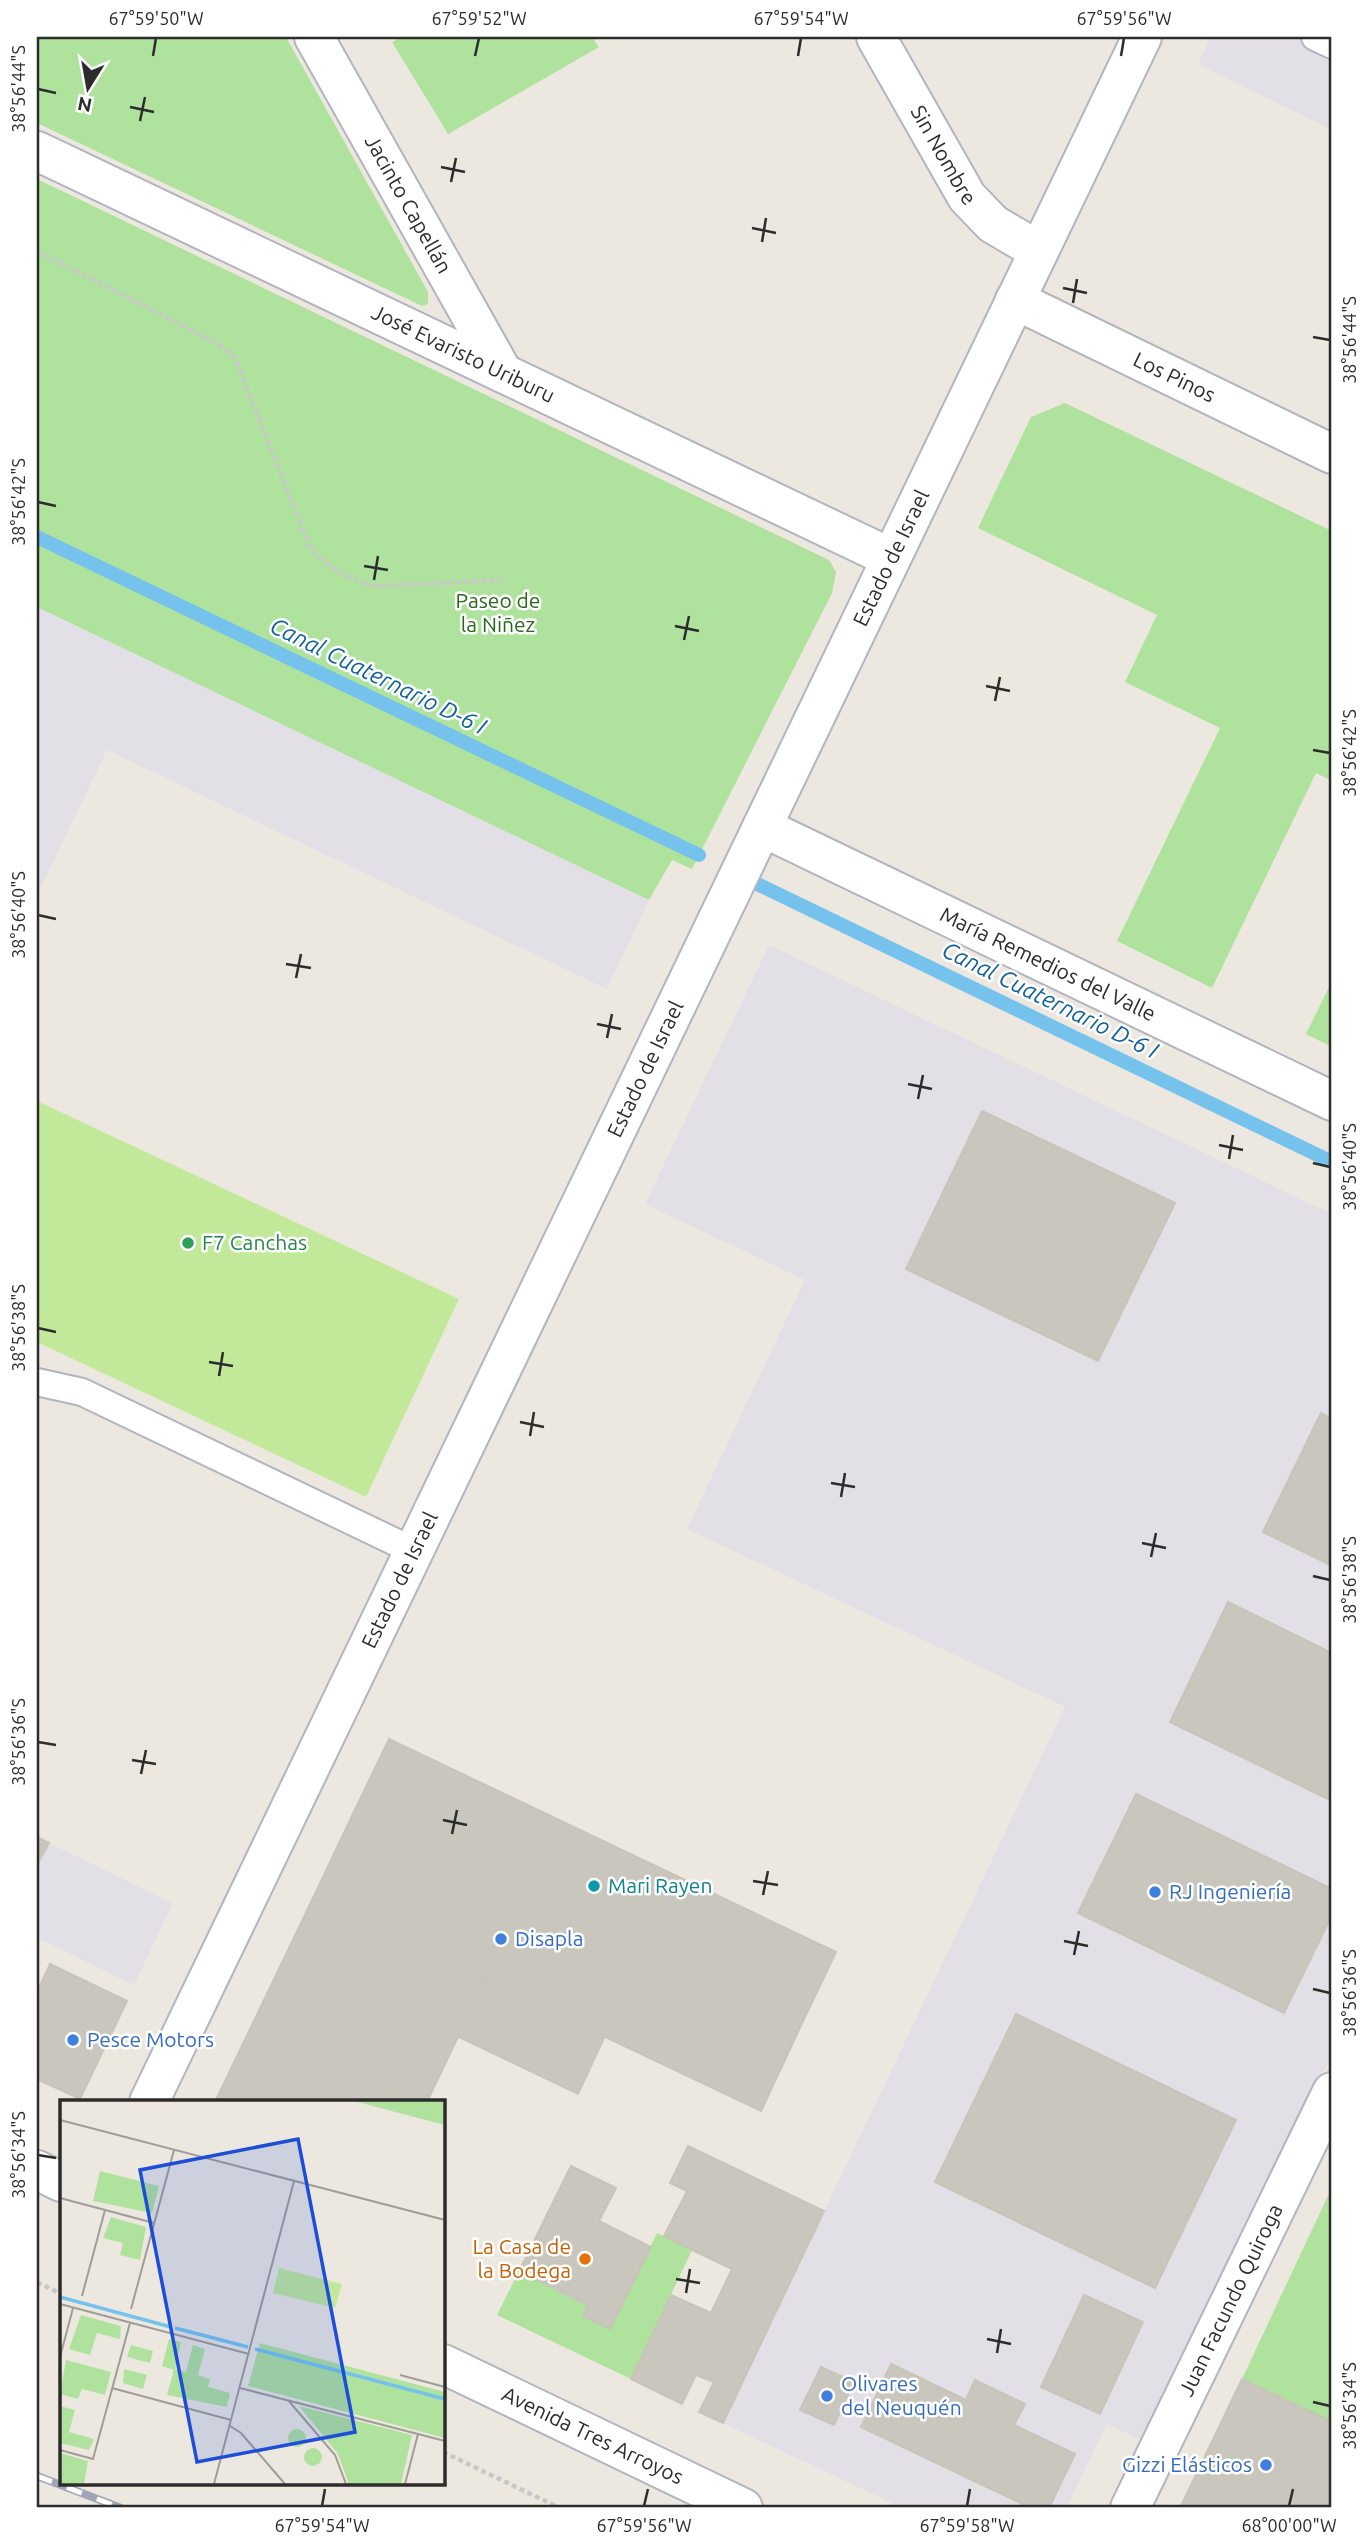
<svg xmlns="http://www.w3.org/2000/svg" width="1369" height="2545" font-family="Ubuntu,sans-serif">
<style>
.industrial{fill:#e2dfe6}
.green{fill:#afe29d}
.pitch{fill:#c1e999}
.lines{fill:none;stroke-linecap:round;stroke-linejoin:round}
.stream{stroke:#75c3ed;stroke-width:14}
.building{fill:#c9c6bd;stroke:#c9c4b8;stroke-width:2}
.lane-casing{stroke:#b2b4bf;stroke-width:30}
.street-casing{stroke:#b2b4bf;stroke-width:42}
.secondary-casing{stroke:#b2b4bf;stroke-width:42}
.path{stroke:#c8c8c8;stroke-width:4.5;stroke-dasharray:5 3.5;stroke-linecap:butt}
.lane{stroke:#fff;stroke-width:26}
.street{stroke:#fff;stroke-width:38}
.secondary{stroke:#fff;stroke-width:38}
.rail-casing{stroke:#a1a3b6;stroke-width:8}
.rail{stroke:#fff;stroke-width:5;stroke-dasharray:16;stroke-linecap:butt}
.ticks{fill:none;stroke:#2c2c2c;stroke-width:2.5}
.leisure-dot{fill:#2e9e5b;stroke:#fff;stroke-width:2.5}
.culture-dot{fill:#0f9aa8;stroke:#fff;stroke-width:2.5}
.shop-dot{fill:#3f7fe0;stroke:#fff;stroke-width:2.5}
.food-dot{fill:#e8710a;stroke:#fff;stroke-width:2.5}
.labels{text-anchor:middle;stroke-width:5;stroke-linejoin:round;paint-order:stroke}
.street-label{font-size:21px;fill:#2c2c2c;stroke:#fff}
.park-label{font-size:21px;fill:#26691c;stroke:#fff}
.leisure-label{font-size:21px;fill:#27864d;stroke:#fff;text-anchor:start}
.culture-label{font-size:21px;fill:#0d838f;stroke:#fff;text-anchor:start}
.shop-label{font-size:21px;fill:#366cbe;stroke:#fff;text-anchor:start}
.food-label{font-size:21px;fill:#c56008;stroke:#fff;text-anchor:end}
.water-label{font-size:23px;font-style:italic;fill:#10609c;stroke:#fff}
.inset-river{fill:none;stroke:#75c3ed;stroke-width:3.5}
.inset-road{fill:none;stroke:#a09d97;stroke-width:2}
.view{fill:#1d4ed8;fill-opacity:0.15;stroke:#1d4ed8;stroke-width:3.5}
.inset-edge{fill:none;stroke:#2c2c2c;stroke-width:3.5}
.neatline{fill:none;stroke:#2c2c2c;stroke-width:2.5}
.ticks-label{font-size:18px;text-anchor:middle;fill:#2c2c2c}
</style>
<rect width="100%" height="100%" fill="#ede8df"/>
<!-- industrial -->
<path class="industrial" d="M1211 37H1332V130L1198 64Z
M37 607 649 900 607 989 107 750 37 895Z
M769 945 1332 1214V2055L1146 2442 1107 2424 1066 2508H902L723 2423 1065 1707 687 1529 805 1280 645 1204Z
M49 1843 173 1903 134 1985 37 1938V1866Z"/>
<!-- green -->
<path class="green" d="M37 37H286L428 292V304L422 306 37 123Z
M402 37H592L599 47 448 134 392 42Z
M37 179 829 560 836 572 832 593 692 869 672 860 649 900 37 607Z
M1065 403 1332 531V781L1316 773 1212 988 1117 941 1220 728 1125 682 1157 615 978 528 1031 417Z
M1332 981V1047L1306 1034Z
M1332 2187V2422L1242 2379Z
M657 2233 692 2250 631 2379 497 2315 519 2271 588 2305 583 2316 610 2329Z"/>
<!-- pitch -->
<path class="pitch" d="M37 1101 459 1299 366 1497 37 1342Z"/>
<g class="lines">
<!-- stream -->
<path class="stream" d="M37 537 699 855
M749 880 1332 1162"/>
</g>
<!-- building -->
<path class="building" d="M982 1111 1175 1203 1098 1361 906 1269Z
M1321 1413 1332 1419V1566L1263 1532Z
M1228 1602 1332 1653V1801L1170 1722Z
M389 1739 836 1952 798 2032 350 1820Z
M1136 1794 1332 1889V1915L1284 2013 1078 1913Z
M350 1820 798 2032 761 2111 313 1898Z
M37 1837 49 1843 38 1863 37 1862Z
M313 1898 485 1980 427 2102H215Z
M50 1964 127 2001 80 2099 37 2079V1992Z
M485 1980 605 2036 578 2094 459 2037Z
M1016 2014 1236 2120 1155 2288 935 2182Z
M688 2146 732 2167 692 2250 664 2236 687 2191 670 2183Z
M571 2166 616 2188 599 2221 651 2247 610 2329 583 2316 588 2305 519 2271Z
M732 2167 824 2211 723 2423 699 2412 714 2382 696 2375 682 2404 631 2379 671 2295 711 2313 732 2269 692 2250Z
M1084 2295 1143 2322 1100 2414 1041 2387Z
M891 2364 966 2400 975 2380 1025 2404 1014 2425 1075 2454 1049 2508H1031L861 2427Z
M821 2367 854 2382 834 2425 800 2410Z
M1242 2379 1332 2422V2508H1180Z"/>
<g class="lines">
<defs>
<path id="lane" d="M1315 37 1332 45
M37 1382 82 1392 414 1551"/>
<g id="street">
<path id="s1" d="M314 37 503 373"/>
<path id="s2" d="M876 37 967 197 993 224 1039 251"/>
<path id="s3" d="M1015 300 1332 454"/>
<path id="s4" d="M762 827 1332 1101"/>
<path id="s5" d="M1130 2508 1332 2092"/>
</g>
<g id="secondary">
<path id="s6" d="M37 151 891 558"/>
<path id="s7" d="M149 2102 1142 37"/>
<path d="M37 2170 61 2182"/>
<path id="s8" d="M443 2364 743 2508"/>
</g>
</defs>
<!-- lane casing -->
<use href="#lane" class="lane-casing"/>
<!-- street casing -->
<use href="#street" class="street-casing"/>
<!-- secondary casing -->
<use href="#secondary" class="secondary-casing"/>
<!-- path -->
<path class="path" d="M37 251 215 342 235 358 309 545C322 565 354 583 377 586L502 580
M37 2282 61 2294
M443 2452 560 2508"/>
<!-- lane -->
<use href="#lane" class="lane"/>
<!-- street -->
<use href="#street" class="street"/>
<!-- secondary -->
<use href="#secondary" class="secondary"/>
<defs>
<path id="rail" d="M37 2476 121 2508"/>
</defs>
<!-- rail casing -->
<use href="#rail" class="rail-casing"/>
<!-- rail -->
<use href="#rail" class="rail"/>
</g>
<!-- ticks -->
<path class="ticks" d="M153 56 156 38M475 56 479 38M798 56 801 38M1121 56 1124 38M38 89 56 93M130 107 154 112M140 121 145 97M441 167 465 172M451 182 456 158M752 228 776 233M762 242 766 218M1063 288 1087 293M1073 303 1077 279M1313 337 1330 340M38 502 56 506M364 566 388 570M374 580 378 556M675 626 699 631M684 640 689 616M986 686 1010 691M995 701 1000 677M1313 750 1330 753M38 915 56 919M286 964 311 968M296 978 301 954M597 1024 621 1029M607 1038 612 1014M908 1084 932 1089M918 1099 923 1075M1219 1145 1243 1150M1229 1159 1233 1135M1313 1163 1330 1167M38 1328 56 1332M209 1362 233 1366M219 1376 223 1352M520 1422 544 1427M530 1436 534 1412M831 1483 855 1487M841 1497 845 1473M1142 1543 1166 1548M1151 1557 1156 1533M1313 1576 1330 1580M38 1742 56 1745M132 1760 156 1764M141 1774 146 1750M443 1820 467 1825M452 1834 457 1810M753 1881 778 1885M763 1895 768 1871M1064 1941 1088 1946M1074 1955 1079 1931M1313 1989 1330 1993M38 2155 56 2158M676 2279 700 2283M686 2293 690 2269M987 2339 1011 2344M997 2353 1001 2329M1313 2402 1330 2406M322 2506 325 2489M644 2506 648 2489M967 2506 970 2489M1289 2506 1293 2489"/>
<!-- markers -->
<circle class="leisure-dot" cx="188" cy="1243" r="7"/>
<circle class="culture-dot" cx="594" cy="1886" r="7"/>
<g class="shop-dot">
<circle cx="1155" cy="1892" r="7"/>
<circle cx="501" cy="1939" r="7"/>
<circle cx="73" cy="2040" r="7"/>
<circle cx="827" cy="2396" r="7"/>
<circle cx="1266" cy="2465" r="7"/>
</g>
<circle class="food-dot" cx="585" cy="2259" r="7"/>
<g class="labels">
<!-- street labels -->
<g class="street-label">
<text dy="7" stroke="none"><textPath href="#s2" startOffset="136">Sin Nombre</textPath></text>
<text dy="7" stroke="none"><textPath href="#s1" startOffset="192">Jacinto Capellán</textPath></text>
<text dy="7" stroke="none"><textPath href="#s6" startOffset="472">José Evaristo Uriburu</textPath></text>
<text dy="7" stroke="none"><textPath href="#s3" startOffset="177">Los Pinos</textPath></text>
<text dy="7" stroke="none"><textPath href="#s7" startOffset="1713">Estado de Israel</textPath></text>
<text dy="7" stroke="none"><textPath href="#s4" startOffset="317">María Remedios del Valle</textPath></text>
<text dy="7" stroke="none"><textPath href="#s7" startOffset="1146">Estado de Israel</textPath></text>
<text dy="7" stroke="none"><textPath href="#s7" startOffset="579">Estado de Israel</textPath></text>
<text dy="7" stroke="none"><textPath href="#s5" startOffset="231">Juan Facundo Quiroga</textPath></text>
<text dy="7" stroke="none"><textPath href="#s8" startOffset="166">Avenida Tres Arroyos</textPath></text>
</g>
<!-- park labels -->
<g class="park-label">
<text x="498" y="608">Paseo de<tspan x="498" dy="24">la Niñez</tspan></text>
</g>
<!-- leisure labels -->
<g class="leisure-label">
<text x="202" y="1250">F7 Canchas</text>
</g>
<!-- culture labels -->
<g class="culture-label">
<text x="608" y="1893">Mari Rayen</text>
</g>
<!-- shop labels -->
<g class="shop-label">
<text x="1169" y="1899">RJ Ingeniería</text>
<text x="515" y="1946">Disapla</text>
<text x="87" y="2047">Pesce Motors</text>
<text x="841" y="2391">Olivares<tspan x="841" dy="24">del Neuquén</tspan></text>
<text x="1252" y="2472" text-anchor="end">Gizzi Elásticos</text>
</g>
<!-- food labels -->
<g class="food-label">
<text x="571" y="2254">La Casa de<tspan x="571" dy="24">la Bodega</tspan></text>
</g>
<!-- water labels -->
<g class="water-label">
<text transform="translate(378 676) rotate(26)" y="8">Canal Cuaternario D-6 I</text>
<text transform="translate(1050 1000) rotate(26)" y="8">Canal Cuaternario D-6 I</text>
</g>
</g>
<!-- overview -->
<g transform="translate(60 2100)">
<rect width="385" height="385" fill="#ede8df"/>
<path d="M294 1H385V25L358 18ZM40 71 99 86 92 113 33 101ZM51 117 86 127 80 160 60 155 63 143 43 138ZM21 215 61 226 60 239 37 233 30 255 9 249ZM109 239 121 242 115 269 126 272 133 245 145 249 138 275 150 279 148 287 170 293 167 307 107 295 114 270 102 266ZM200 243 385 292V338L188 286ZM71 245 93 251 90 263 67 257ZM6 260 51 272 45 295 22 289 18 299 0 294ZM64 269 87 275 83 289 63 283ZM0 306 15 310 9 332 34 339 29 350 0 343ZM239 306 352 335 341 384H289L278 354ZM228 338a9 9 0 1 1 18 0a9 9 0 1 1-18 0ZM244 357a9 9 0 1 1 18 0a9 9 0 1 1-18 0ZM0 353 28 361 24 384H0Z" fill="#afe29d"/>
<path d="M219 168 282 184 275 208 213 193Z" fill="#c1e999"/>
<path class="inset-river" d="M0 197 111 227M115 228 188 247M195 249 385 299"/>
<path class="inset-road" d="M0 20 385 120M0 98 94 123M22 196 45 110M0 204 189 254M71 209 114 50M0 257 13 208M340 275 385 287M52 288 171 320M180 288 385 341M228 300 275 355 286 384M170 326 181 333 225 384M0 350 33 359 70 223M154 384 234 81M345 384 358 334"/>
<path class="view" d="M238 39 295 332 137 362 80 70Z"/>
<rect width="385" height="385" class="inset-edge"/>
</g>
<!-- border -->
<rect width="1369" height="2545" fill="none" stroke="#ffffff" stroke-width="77"/>
<!-- north arrow -->
<g transform="translate(88 88) rotate(191)" stroke="#ffffff" stroke-width="5" paint-order="stroke">
<path d="M0-5L12 26L0 18L-12 26Z" fill="#2c2c2c"/>
<text y="-10" font-size="19" font-weight="bold" text-anchor="middle" fill="#2c2c2c">N</text>
</g>
<rect x="38" y="38" width="1292" height="2468" class="neatline"/>
<g class="ticks-label">
<text x="156" y="25">67°59'50"W</text>
<text x="479" y="25">67°59'52"W</text>
<text x="801" y="25">67°59'54"W</text>
<text x="1124" y="25">67°59'56"W</text>
<text transform="translate(19 89) rotate(-90)" y="6">38°56'44"S</text>
<text transform="translate(1350 340) rotate(-90)" y="6">38°56'44"S</text>
<text transform="translate(19 502) rotate(-90)" y="6">38°56'42"S</text>
<text transform="translate(1350 753) rotate(-90)" y="6">38°56'42"S</text>
<text transform="translate(19 915) rotate(-90)" y="6">38°56'40"S</text>
<text transform="translate(1350 1167) rotate(-90)" y="6">38°56'40"S</text>
<text transform="translate(19 1328) rotate(-90)" y="6">38°56'38"S</text>
<text transform="translate(1350 1580) rotate(-90)" y="6">38°56'38"S</text>
<text transform="translate(19 1742) rotate(-90)" y="6">38°56'36"S</text>
<text transform="translate(1350 1993) rotate(-90)" y="6">38°56'36"S</text>
<text transform="translate(19 2155) rotate(-90)" y="6">38°56'34"S</text>
<text transform="translate(1350 2406) rotate(-90)" y="6">38°56'34"S</text>
<text x="322" y="2532">67°59'54"W</text>
<text x="644" y="2532">67°59'56"W</text>
<text x="967" y="2532">67°59'58"W</text>
<text x="1289" y="2532">68°00'00"W</text>
</g>
</svg>
